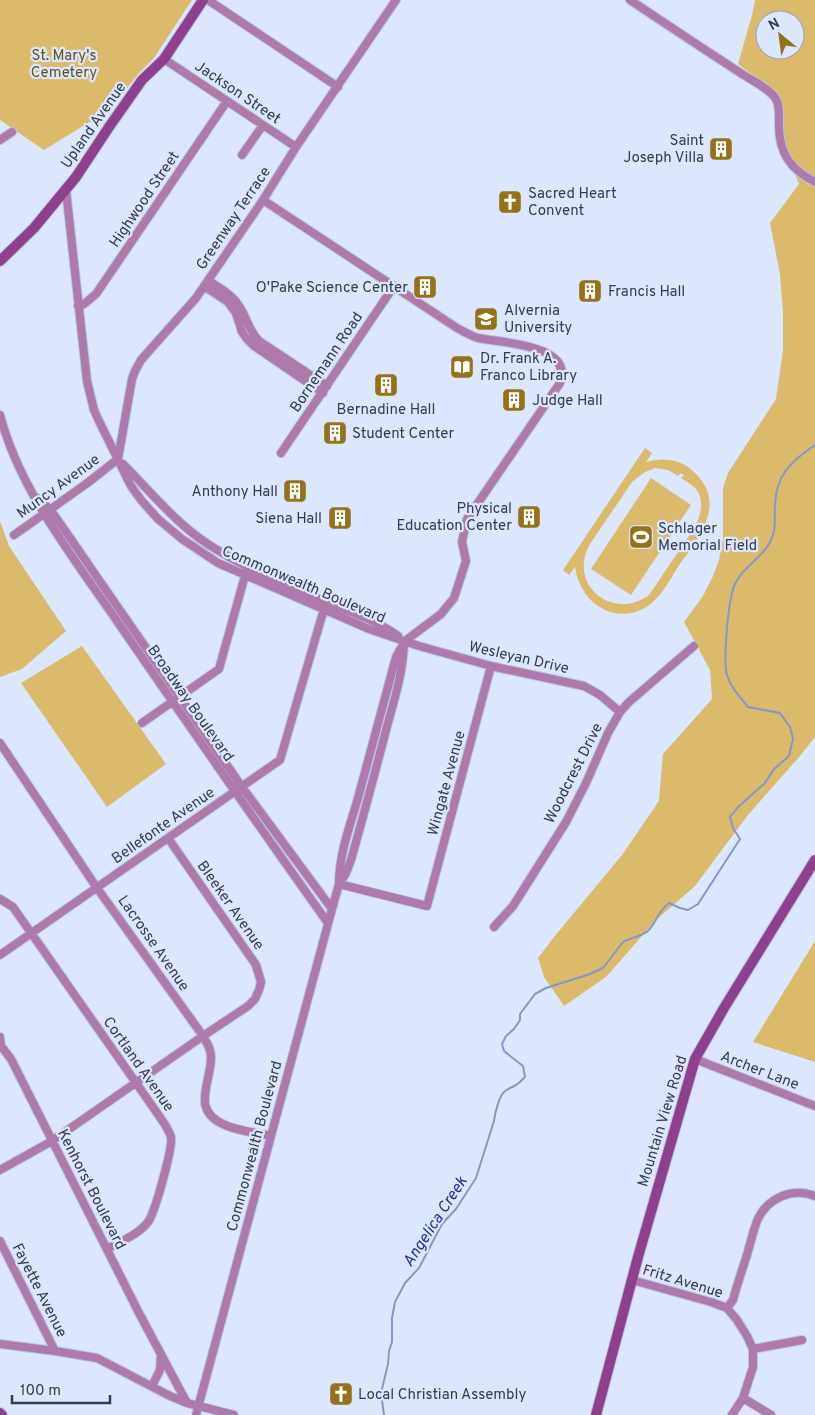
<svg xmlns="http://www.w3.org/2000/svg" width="815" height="1415" font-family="Overpass,sans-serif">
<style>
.green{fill:#dbba6c;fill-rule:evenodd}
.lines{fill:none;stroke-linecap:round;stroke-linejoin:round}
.stream{stroke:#8397cb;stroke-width:2}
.street-casing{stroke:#bac5dd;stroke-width:10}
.secondary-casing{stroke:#bac5dd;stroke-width:12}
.street{stroke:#ae79ad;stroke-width:8}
.secondary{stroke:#8e408f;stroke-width:10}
.labels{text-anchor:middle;stroke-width:4.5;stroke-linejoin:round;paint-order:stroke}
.park-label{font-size:15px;fill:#64501b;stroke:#dce7ff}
.street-label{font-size:15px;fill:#323b53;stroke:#dce7ff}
.poi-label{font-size:15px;fill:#323b53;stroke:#dce7ff;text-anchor:start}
.water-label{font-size:16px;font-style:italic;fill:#1a30a4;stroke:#dce7ff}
</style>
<rect width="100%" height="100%" fill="#dce7ff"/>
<!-- green -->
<path class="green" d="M0 0H192L154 58 138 74 111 109 44 150 0 120Z
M755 0H815V737L800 756 748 815 695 886 656 920 606 977 564 1006 544 977 538 958 554 937 622 855 659 801 663 754 712 699 710 670 684 622 703 596 713 576 719 560 723 539V488L728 473 776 399 783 350V312L780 274 770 223 799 184 784 146 782 111 779 95 738 64 752 15ZM765 20H795V50H765Z
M645 448 652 453 646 462C663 457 682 459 695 473 728 505 697 539 678 567 669 581 661 597 648 606 615 627 580 603 575 567L569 575 563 570ZM655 468 668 470 678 476 681 473 679 472 688 478 684 475 681 478C686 481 691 484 695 488 705 499 701 515 695 527L649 595C612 622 567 584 590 544L632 482 645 472Z
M651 478 691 505 631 595 591 569Z
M0 521 9 546 66 631 22 669 0 677Z
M82 646 166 764 107 807 21 683Z
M815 941V1062L753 1042Z"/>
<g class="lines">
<!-- stream -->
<path class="stream" d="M384 1415 381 1393 388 1364 389 1351 392 1342V1318L395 1302 405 1283 419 1268 442 1224 456 1209 476 1178 494 1121C495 1113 499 1096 505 1091 508 1089 512 1087 516 1085 519 1083 522 1080 525 1077L523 1066 504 1051 502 1044 506 1036 514 1029 520 1020V1014L535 994 546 988 590 974 603 968 623 942C631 937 642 937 649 930 657 921 659 910 669 903L680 908 688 910 698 904 740 839 733 828 730 817 738 807 765 783 774 769 789 756 793 739 790 727 780 713 748 707C740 697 731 688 727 675 723 661 728 595 736 582 744 566 762 558 770 542 777 530 774 517 775 505 776 475 791 461 815 445"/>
<defs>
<path id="street" d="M208 0 338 87
M630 0C666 24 702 48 739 72 749 79 769 88 776 99 780 106 779 117 779 125 779 153 790 169 815 182
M164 59 296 147
M0 140 12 132
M242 155 263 125
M66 190 87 381 94 410 98 419 131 486 141 500 158 519 182 539 218 563 369 629 419 646 491 666 584 686 600 695 620 712
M263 200 457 328C463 331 471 336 478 338 501 343 574 344 560 383L467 519 462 542 466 561 454 598 441 614 405 641 396 657C383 704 371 751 358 798 350 826 339 854 339 884
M208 280C219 288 232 294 239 306 247 317 248 330 259 341L327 386
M204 286 228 302 236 313 242 332 247 339 254 346 323 393
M78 306 84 304 96 294 227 101
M0 415C20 492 75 559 119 624 188 724 257 824 328 923
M281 453 394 286
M118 459 132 379 135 371 141 360 196 298 263 200 296 147 396 0
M123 464C154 495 180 529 219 551 252 571 290 586 326 602 350 612 376 620 398 636
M37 498 50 509 242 787 332 909
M14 535 86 484 118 459
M142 723 219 669 246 572
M0 743 97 888 203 1036C207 1043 211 1049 211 1057 211 1084 190 1110 225 1125 238 1131 257 1133 271 1136
M339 884 427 906 491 666
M0 899 13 907 155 1110C161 1119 168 1127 171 1137 173 1147 155 1213 148 1222 138 1235 121 1241 107 1249
M494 927 513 906 566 822 586 783 608 733 620 712 629 702 694 646
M0 955 280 760 326 602
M0 1037 1 1046 11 1059 139 1313 187 1403
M695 1059 815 1106
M0 1170 52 1141 203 1036 248 1006 255 999 259 990 261 982 256 965 168 838
M0 1241 55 1351
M632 1280 711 1302 727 1308 737 1320 747 1336 753 1349V1367L743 1398 732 1415
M727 1308 733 1300C737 1285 742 1270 747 1255 750 1244 753 1232 757 1221 767 1198 792 1187 815 1196
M0 1344 55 1351 97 1358 170 1396 187 1403 234 1415
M753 1349 802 1340
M152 1386 160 1370 161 1354
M743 1398 771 1415
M196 1415 332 909 339 884 346 873 351 860C363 817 375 773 386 730 394 701 403 673 404 643"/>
<path id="secondary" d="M0 261 34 228 76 177 109 127 142 80 164 59 203 0
M0 1413 2 1415
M596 1415 638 1257 695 1059 724 1008 815 860"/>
</defs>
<!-- street casing -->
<use href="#street" class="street-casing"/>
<!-- secondary casing -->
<use href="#secondary" class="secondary-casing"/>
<!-- street -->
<use href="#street" class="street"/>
<!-- secondary -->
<use href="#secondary" class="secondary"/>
</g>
<!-- icons -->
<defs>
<symbol id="building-square" viewBox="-11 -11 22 22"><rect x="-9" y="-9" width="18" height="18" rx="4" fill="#937219" stroke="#dce7ff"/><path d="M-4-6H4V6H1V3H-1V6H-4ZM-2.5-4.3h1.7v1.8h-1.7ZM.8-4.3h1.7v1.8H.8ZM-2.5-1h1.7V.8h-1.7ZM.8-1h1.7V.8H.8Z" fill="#fff"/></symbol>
<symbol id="church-square" viewBox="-11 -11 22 22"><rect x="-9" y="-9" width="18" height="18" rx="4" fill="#937219" stroke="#dce7ff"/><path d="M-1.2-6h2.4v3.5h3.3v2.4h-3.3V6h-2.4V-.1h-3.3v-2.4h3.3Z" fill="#fff"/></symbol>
<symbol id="university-square" viewBox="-11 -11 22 22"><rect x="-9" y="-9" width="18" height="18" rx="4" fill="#937219" stroke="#dce7ff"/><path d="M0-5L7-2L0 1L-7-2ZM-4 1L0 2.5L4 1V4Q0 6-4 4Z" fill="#fff"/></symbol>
<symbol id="library-square" viewBox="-11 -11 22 22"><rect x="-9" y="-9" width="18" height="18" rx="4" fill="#937219" stroke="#dce7ff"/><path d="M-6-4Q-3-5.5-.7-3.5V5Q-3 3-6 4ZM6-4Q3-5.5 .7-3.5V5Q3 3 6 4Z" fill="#fff"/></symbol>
<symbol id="stadium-square" viewBox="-11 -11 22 22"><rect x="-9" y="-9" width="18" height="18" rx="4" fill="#937219" stroke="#dce7ff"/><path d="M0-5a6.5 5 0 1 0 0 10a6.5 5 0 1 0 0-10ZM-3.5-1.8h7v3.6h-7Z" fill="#fff"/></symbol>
</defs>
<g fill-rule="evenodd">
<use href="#building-square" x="707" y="135" width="28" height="28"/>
<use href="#church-square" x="496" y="188" width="28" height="28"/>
<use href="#building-square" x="411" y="273" width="28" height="28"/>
<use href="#building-square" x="576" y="277" width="28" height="28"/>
<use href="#university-square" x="472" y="305" width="28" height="28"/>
<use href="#library-square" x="448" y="353" width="28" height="28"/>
<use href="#building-square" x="372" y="371" width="28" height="28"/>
<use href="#building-square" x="500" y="386" width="28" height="28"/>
<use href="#building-square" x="321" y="419" width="28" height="28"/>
<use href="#building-square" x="281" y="477" width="28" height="28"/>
<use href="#building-square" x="515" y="503" width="28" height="28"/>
<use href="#building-square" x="326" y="504" width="28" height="28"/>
<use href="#stadium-square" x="627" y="523" width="28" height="28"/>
<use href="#church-square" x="327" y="1380" width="28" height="28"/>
</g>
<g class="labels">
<!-- park labels -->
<g class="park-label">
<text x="64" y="60">St. Mary's<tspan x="64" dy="17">Cemetery</tspan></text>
</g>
<!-- street labels -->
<g class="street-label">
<text transform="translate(238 92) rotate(34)" y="5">Jackson Street</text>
<text transform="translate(93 125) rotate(-55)" y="5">Upland Avenue</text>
<text transform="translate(144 199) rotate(-56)" y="5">Highwood Street</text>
<text transform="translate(233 218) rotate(-56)" y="5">Greenway Terrace</text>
<text transform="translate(326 362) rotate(-56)" y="5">Bornemann Road</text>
<text transform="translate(58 486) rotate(-36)" y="5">Muncy Avenue</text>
<text transform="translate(304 584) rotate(23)" y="5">Commonwealth Boulevard</text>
<text transform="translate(519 657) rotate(13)" y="5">Wesleyan Drive</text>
<text transform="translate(191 703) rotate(55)" y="5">Broadway Boulevard</text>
<text transform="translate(573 773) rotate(-63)" y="5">Woodcrest Drive</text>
<text transform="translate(446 783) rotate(-75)" y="5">Wingate Avenue</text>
<text transform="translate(163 825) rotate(-35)" y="5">Bellefonte Avenue</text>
<text transform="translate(231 905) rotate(55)" y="5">Bleeker Avenue</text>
<text transform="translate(154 943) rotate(55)" y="5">Lacrosse Avenue</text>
<text transform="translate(139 1064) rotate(55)" y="5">Cortland Avenue</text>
<text transform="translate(760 1070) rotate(21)" y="5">Archer Lane</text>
<text transform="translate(662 1121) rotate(-73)" y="5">Mountain View Road</text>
<text transform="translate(254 1146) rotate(-75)" y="5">Commonwealth Boulevard</text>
<text transform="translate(92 1189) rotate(63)" y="5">Kenhorst Boulevard</text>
<text transform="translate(683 1281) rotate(17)" y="5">Fritz Avenue</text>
<text transform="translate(40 1290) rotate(63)" y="5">Fayette Avenue</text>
</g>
<!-- poi labels -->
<g class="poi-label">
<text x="704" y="145" text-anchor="end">Saint<tspan x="704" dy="17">Joseph Villa</tspan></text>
<text x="528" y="198">Sacred Heart<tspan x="528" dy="17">Convent</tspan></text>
<text x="408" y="292" text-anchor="end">O'Pake Science Center</text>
<text x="608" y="296">Francis Hall</text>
<text x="504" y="315">Alvernia<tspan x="504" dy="17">University</tspan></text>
<text x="480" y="363">Dr. Frank A.<tspan x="480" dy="17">Franco Library</tspan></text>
<text x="532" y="405">Judge Hall</text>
<text x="386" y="414" text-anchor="middle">Bernadine Hall</text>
<text x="352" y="438">Student Center</text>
<text x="278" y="496" text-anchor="end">Anthony Hall</text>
<text x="512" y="513" text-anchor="end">Physical<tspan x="512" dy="17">Education Center</tspan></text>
<text x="322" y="523" text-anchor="end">Siena Hall</text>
<text x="658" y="533">Schlager<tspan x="658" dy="17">Memorial Field</tspan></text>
<text x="358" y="1399">Local Christian Assembly</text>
</g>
<!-- water labels -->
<g class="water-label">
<text transform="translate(434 1221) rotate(-57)" y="6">Angelica Creek</text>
</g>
</g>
<!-- north arrow -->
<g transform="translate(780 35) rotate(331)"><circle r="24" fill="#dce7ff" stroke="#98a2ba"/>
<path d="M0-4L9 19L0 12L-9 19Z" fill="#937219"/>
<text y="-8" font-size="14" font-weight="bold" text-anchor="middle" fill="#323b53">N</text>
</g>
<!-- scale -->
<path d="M12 1395v8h98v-8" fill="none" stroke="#323b53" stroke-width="2.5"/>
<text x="20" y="1395" font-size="15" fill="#323b53" stroke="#dce7ff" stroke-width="4" paint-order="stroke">100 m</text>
</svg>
